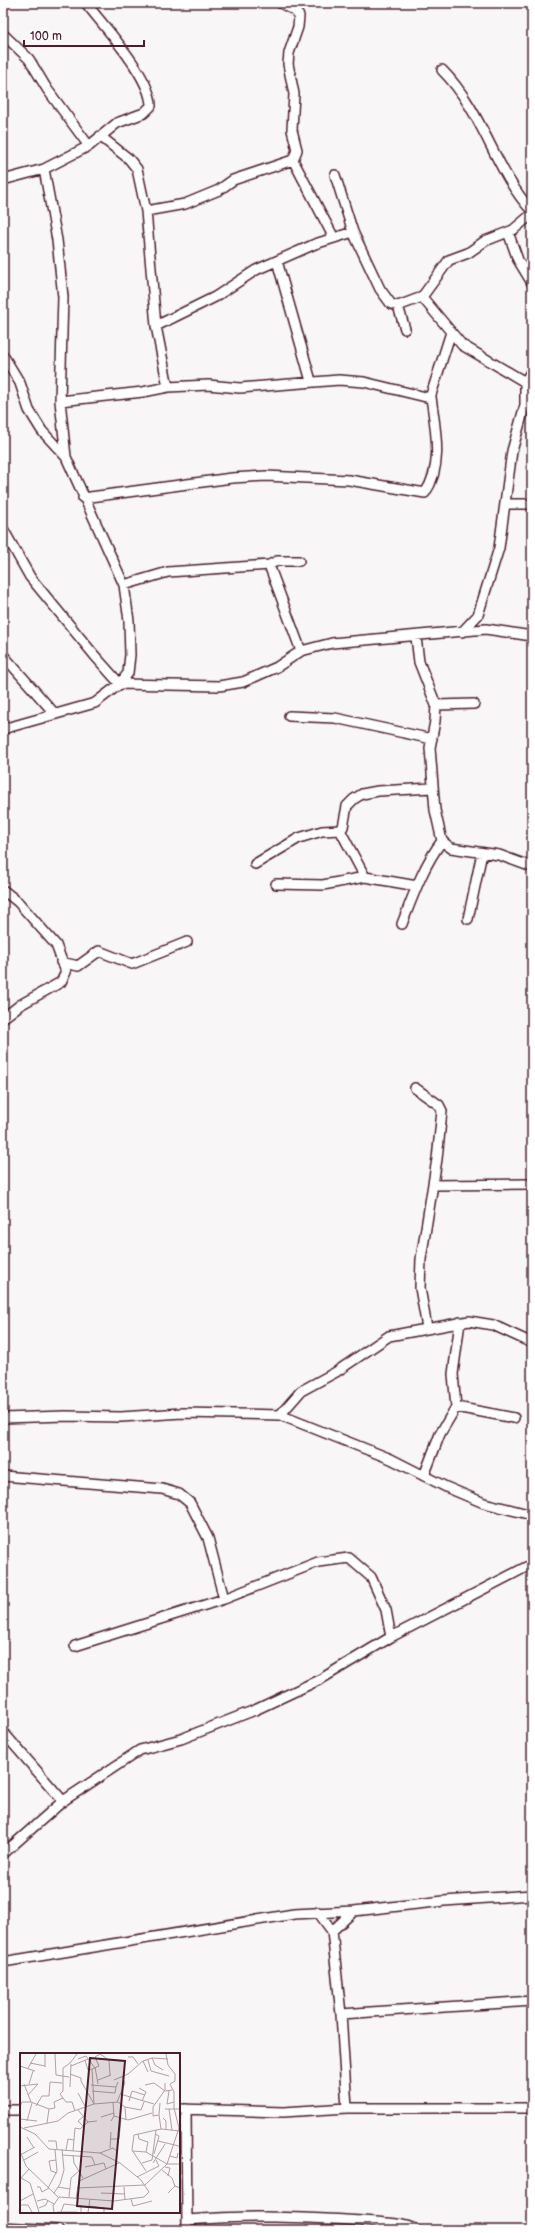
<svg xmlns="http://www.w3.org/2000/svg" width="535" height="2233" font-family="'Balsamiq Sans',sans-serif">
<style>
.lines{fill:none;stroke-linecap:round;stroke-linejoin:round}
.minor-casing{stroke:#4a1f2b;stroke-width:12}
.minor{stroke:#fff;stroke-width:9}
.inset-road{fill:none;stroke:#b2a0a5;stroke-width:1}
.view{fill:#4a1f2b;fill-opacity:0.15;stroke:#4a1f2b;stroke-width:2}
.inset-edge{fill:none;stroke:#4a1f2b;stroke-width:2}
</style>
<rect width="100%" height="100%" fill="#f8f6f7"/>
<filter id="ink" filterUnits="userSpaceOnUse"><feTurbulence type="fractalNoise" baseFrequency=".025" numOctaves="2"/><feDisplacementMap in="SourceGraphic" scale="8" xChannelSelector="R" yChannelSelector="G"/><feConvolveMatrix kernelMatrix="1 2 1 2 8 2 1 2 1" color-interpolation-filters="sRGB"/></filter>
<g filter="url(#ink)">
<g class="lines">
<defs>
<path id="minor" d="M280 3 294 10 299 16 298 27 289 53 288 64 294 94 292 130 297 150 293 160
M3 34 29 59 47 89 89 146
M442 70C483 111 494 170 532 211
M100 136 129 159 137 169 146 211 156 326 168 387
M293 160 334 238
M335 175 353 232 380 289 391 304 398 306 422 297 449 260 468 253 485 241 513 230 532 214
M3 180 44 169
M146 211 185 204 219 190 233 180 293 160
M508 232 518 260 532 283
M277 261 311 381
M422 297 462 345 525 382
M398 306 405 329
M156 326 215 297 256 270 315 244 353 232
M3 355 20 383 29 410 42 431 66 457
M60 401 143 392 168 387 208 385 240 388 339 380 364 382 430 398 451 332
M83 498 232 478 266 476 349 480 425 493C444 465 435 428 431 397
M505 504H532
M3 529 30 577 95 656 120 684 219 686 243 682 277 667 301 651 332 643 486 629 532 636
M269 565 301 651
M124 585 168 572 269 565 277 561H299
M462 632 478 615 499 548 512 451 525 405V382L532 370
M416 637 419 662 436 705 435 721 430 748 435 810 442 841 451 848 499 855 532 867
M3 655 55 714
M436 705 474 704
M289 716 335 718 432 739
M3 729 95 703 120 684 128 673 130 655 129 621 124 585 66 457 60 401 63 297 57 240 44 169 89 146 117 123 144 113 151 106C151 77 105 28 86 3
M340 830 365 877
M255 864 299 838 322 831 340 830 343 827 347 806 354 799 362 794 378 791 432 788
M276 884 323 885 365 877 417 886
M3 890 18 902 56 945 66 972 61 982 20 1005 3 1018
M468 919 482 853
M402 924C413 896 423 866 442 841
M61 962 78 966 99 951 132 964 187 942
M415 1088 439 1105 442 1111 437 1159 421 1259 420 1288 427 1328
M433 1185 532 1184
M456 1407 514 1418
M280 1415 301 1391 336 1372 389 1336 469 1321 493 1325 532 1343
M3 1418 65 1416 121 1417 182 1413 280 1415 391 1459 446 1487 484 1503 532 1515
M3 1476 162 1489 179 1494 190 1503 208 1538 224 1599
M424 1476 440 1434 456 1407 453 1374 460 1322
M75 1646 224 1599 318 1562 349 1558 371 1577 386 1610 391 1637
M3 1732 63 1801
M3 1854 63 1801 140 1750 181 1739 255 1710 321 1679 391 1637 532 1564
M318 1912 332 1931 341 2014 347 2108
M332 1931 354 1911
M3 1962 294 1914 354 1911 444 1901 532 1895
M341 2014 532 2001
M179 2109 283 2112 347 2108H532
M186 2109 187 2230
M3 2110H21
M188 2220C247 2215 302 2217 362 2221 375 2222 406 2223 416 2230
M3 2227 58 2230"/>
</defs>
<!-- minor casing -->
<use href="#minor" class="minor-casing"/>
<!-- minor -->
<use href="#minor" class="minor"/>
</g>
</g>
<!-- overview -->
<g transform="translate(20 2053)">
<rect width="160" height="160" fill="#f8f6f7"/>
<path class="inset-road" d="M25 1V14M35 1 36 22 49 24M80 1 89 7 90 22M108 4H113L118 11M132 5 135 12 143 17M58 6 66 3 75 15M65 7 68 17 72 16M128 7 131 18 149 23M123 8 128 19M10 10 25 13M0 13 15 18M51 13 68 6M75 14 78 31M8 15 16 1M50 21 61 25V28M78 27 91 22M94 27 108 21 123 8 132 5 148 6M61 28 74 51M4 31 11 49M9 31 13 18M71 32 96 34 98 29M125 32 134 30 145 38 152 37M0 33 18 31 8 42M50 34 51 11M119 35 126 39 122 48M72 38 95 40 96 34M149 38 147 51 154 49M58 40 65 53M100 41 134 51M109 48 112 38 125 42M97 49 105 30 102 23M74 51 72 16 79 13 75 4 80 1M16 53 22 43H29L30 29 42 30M0 54 2 49H11L29 56 35 55 34 49 43 45M105 54 106 67M145 56H160M149 56 152 77M58 57 68 69M55 58 52 49H46L40 41 43 38V15L50 10 57 1M139 62 140 50M94 63 108 67 132 60M81 64 94 60M143 65 146 68V76M0 66 17 68M7 68 12 50M91 68 94 63 93 49M27 70 29 56M63 73 58 68 64 63M0 74 15 81 29 96 80 100 100 110 121 127 129 139 124 144 94 148 39 144 33 153 34 159M4 75 38 68 48 60 74 51 98 49 105 54 121 57 124 49M141 76 139 62 133 63V54L145 37V30M118 81 119 86 128 89 126 99M7 84 14 95M91 86H99L101 66M28 88H36L37 96M138 88 159 93 160 96M90 95 91 79M46 97 48 86 54 87M0 98 6 113 38 144M53 98 55 75 60 76 68 69 77 68M112 98 126 99 147 111H160M80 100 93 95 98 99M2 101 15 94M134 101 139 83 135 81M42 102 72 104 75 112M53 102 54 110 63 125M150 103 157 105 158 100M4 107 18 99M36 107 29 108 31 118 37 120M122 110 132 107 136 77M133 110 145 91M65 114 84 110 86 116M145 114 150 115 148 123M142 117 152 125 155 133M126 118 112 97 114 82 141 76 160 78M117 124 139 113 136 107M1 125 10 130 19 159M0 126 9 116M17 134H20L22 139 29 135M38 134 50 136M104 134 105 147M28 135 37 118 35 97M57 135 125 132 147 111 159 75 154 55V39L150 31 155 28V21L148 12 146 1M34 140 40 131 44 117 42 96M81 140 105 141M148 140 155 133 160 135M49 144 51 125 59 118M56 145 59 128 99 110M111 146 113 153 132 148M0 148 13 141M17 148 25 146 34 151M0 152H8L12 159M69 153 84 155V159M19 155 26 152 28 147M37 159H57M41 159 44 151 61 153V159M68 159 70 146"/>
<path class="view" d="M70 5 105 8 92 156 57 153Z"/>
<rect width="160" height="160" class="inset-edge"/>
</g>
<!-- margin -->
<rect width="535" height="2233" fill="none" stroke="#fff" stroke-width="16"/>
<rect x="8" y="8" width="519" height="2217" fill="none" stroke="#4a1f2b" stroke-width="1.5" filter="url(#ink)"/>
<!-- scale -->
<path d="M24 40v6h120v-6" fill="none" stroke="#4a1f2b" stroke-width="2"/>
<text x="30" y="40" font-size="12" fill="#4a1f2b" stroke="#ffffff" stroke-width="3" paint-order="stroke">100 m</text>
</svg>
